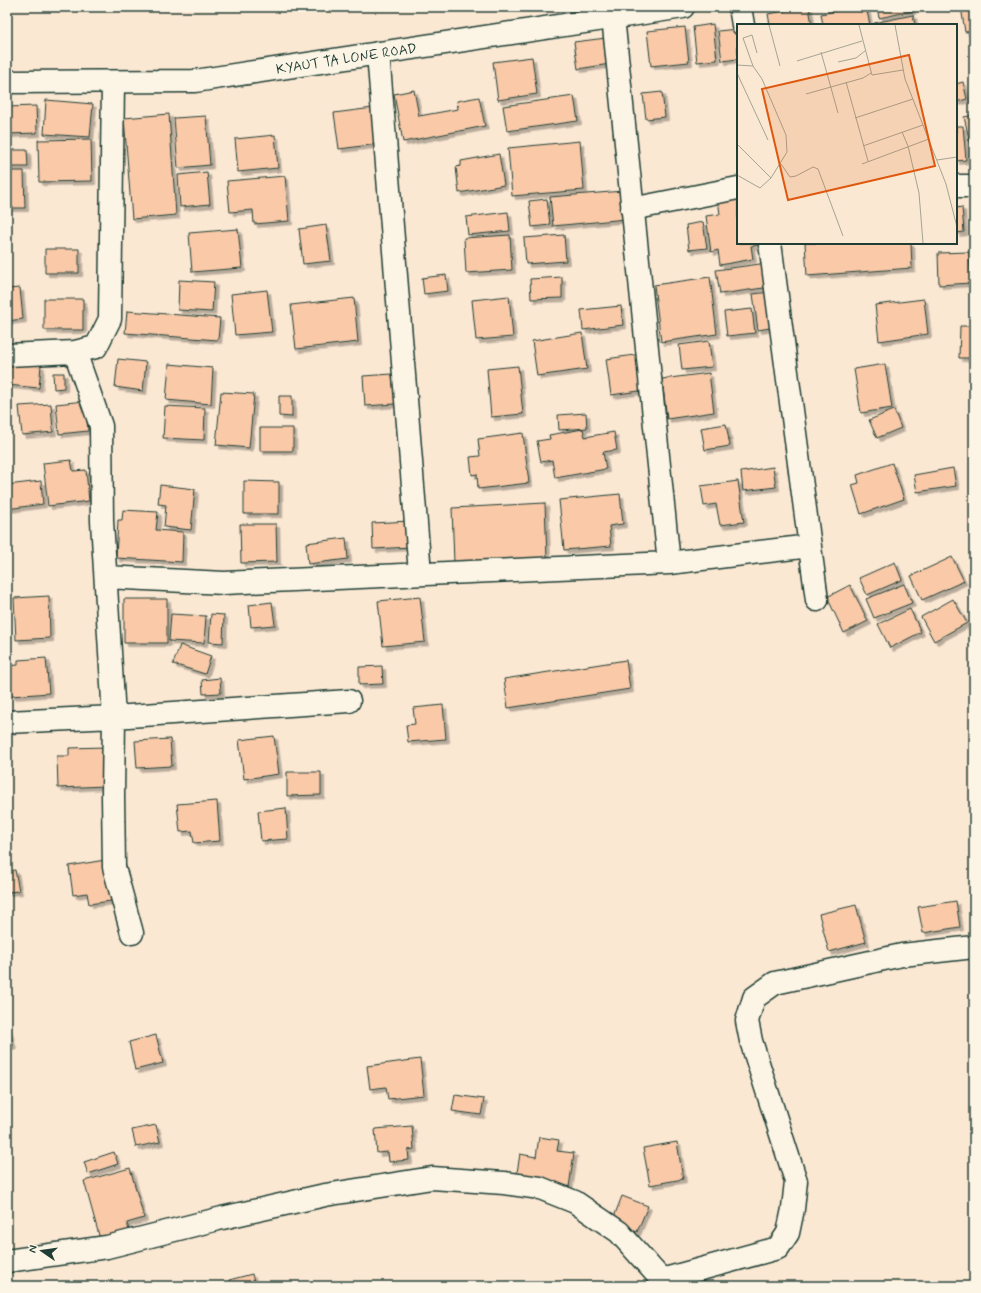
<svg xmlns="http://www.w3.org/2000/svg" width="981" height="1293" font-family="Mynerve,sans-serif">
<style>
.building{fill:#f9c9a8;stroke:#1f3d34;filter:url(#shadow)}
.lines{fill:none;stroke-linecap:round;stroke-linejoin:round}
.minor-casing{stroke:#1f3d34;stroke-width:25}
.secondary-casing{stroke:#1f3d34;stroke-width:25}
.minor{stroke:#fcf5e5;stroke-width:22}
.secondary{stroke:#fcf5e5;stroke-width:22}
.labels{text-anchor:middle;stroke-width:3;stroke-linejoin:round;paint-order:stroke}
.street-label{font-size:14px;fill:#1f3d34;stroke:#fcf5e5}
.inset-road{fill:none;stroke:#a3a493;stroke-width:1}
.view{fill:#de580e;fill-opacity:0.15;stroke:#de580e;stroke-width:2}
.inset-edge{fill:none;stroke:#1f3d34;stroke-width:2}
</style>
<defs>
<filter id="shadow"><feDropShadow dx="3.5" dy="3.5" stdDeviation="0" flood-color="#0004"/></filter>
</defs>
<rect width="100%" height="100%" fill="#fbe8d3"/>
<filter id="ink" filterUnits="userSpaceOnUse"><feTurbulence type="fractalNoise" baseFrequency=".025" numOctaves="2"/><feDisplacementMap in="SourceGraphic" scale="8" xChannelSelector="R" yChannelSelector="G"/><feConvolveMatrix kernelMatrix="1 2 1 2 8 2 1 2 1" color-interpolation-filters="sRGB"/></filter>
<g filter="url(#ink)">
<!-- building -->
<path class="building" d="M805 7H809L812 25H770L768 14Z
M854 7H866L870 25H823L821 14Z
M877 7H912V11L879 18Z
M961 7H974V31L965 32Z
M913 15 915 25H874V23Z
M713 24 717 60 697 62 693 27Z
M685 27 689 62 651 66 647 31Z
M737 29 738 59 722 61 718 31Z
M606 38 610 64 578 69 574 42Z
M532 57 537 94 498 100 493 62Z
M963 82 967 99 956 102V84Z
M414 90 419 116 458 109 457 101 479 97 485 126 403 142 394 94Z
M662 92 665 117 646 119 643 94Z
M574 96 578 121 507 131 503 106Z
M46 100 93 104 90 137 44 134Z
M36 106 37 133 7 134V107Z
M373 108 378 144 339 149 334 113Z
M169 114 176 215 132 219 124 118Z
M974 115V159L964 117Z
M206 116 210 165 178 168 174 118Z
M956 126H963L966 160 956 161Z
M275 135 278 168 238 172 235 139Z
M91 139 92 181 39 182 38 140Z
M580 141 584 190 512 196 508 148Z
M7 150H27L28 167H7Z
M499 154 504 185 459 193 456 167 461 166V161Z
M7 171H24L25 208H7Z
M207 172 210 204 180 207 178 175Z
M285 176 289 221 254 224 253 210 230 212 227 181Z
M623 191 626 219 553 226 550 197Z
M738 196V243H760V245L751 246 753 259 720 265 718 250 711 252 706 216 720 214 718 200Z
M547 199 550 225 532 227 529 201Z
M962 207 964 232 956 233V208Z
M508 212 510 231 468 235 466 217Z
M703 222 707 248 689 250 686 225Z
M326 225 331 261 303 264 299 229Z
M238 229 242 268 192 272 189 233Z
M510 235 512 270 466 273 464 238Z
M564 235 566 261 526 264 524 238Z
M805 243H911L912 268 807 276Z
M45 249H79V273H45Z
M969 252 971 283 939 285 938 253Z
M767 263 771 287 720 294 716 270Z
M446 275 448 291 424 294 422 278Z
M562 277V298L531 299 530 279Z
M710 277 717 334 661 342 654 285Z
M179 280 214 282 212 312 178 310Z
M20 288 23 319 7 321V289Z
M267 290 272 332 235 335 231 294Z
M771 292 776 327 758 330 753 294Z
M509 296 513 337 476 340 472 300Z
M354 298 358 342 296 349 291 305Z
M44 299H83V330H44Z
M924 299 928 334 879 341 875 305Z
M621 306 623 325 583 330 581 310Z
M752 309 755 333 727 336 724 312Z
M127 311 220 318 218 340 125 333Z
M960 326H974V358H959Z
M582 333 587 369 537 376 532 341Z
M709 341 712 367 682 370 679 345Z
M642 354 646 390 611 395 606 359Z
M118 359 146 362 143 391 115 387Z
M9 362 41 365 39 388 7 385Z
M169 364 213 368 211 404 166 400Z
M885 364 892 408 861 413 854 369Z
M518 366 523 414 491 417 487 369Z
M53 373H64V388L54 389Z
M709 373 714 412 667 419 662 379Z
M392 374 395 404 365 406 363 376Z
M221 392 254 394 249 448 216 445Z
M279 396H292V417L279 416Z
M85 401 88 431 59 434 56 404Z
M51 404 53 432 22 435 19 406Z
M165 406 205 408 204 440 163 438Z
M894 410 901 428 877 438 869 420Z
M586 413 587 428 559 430 558 415Z
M726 424 730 446 705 450 701 428Z
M260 428H293V451H260Z
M583 429 585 437 614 432 617 450 603 452 606 469 555 478 552 460 541 462 537 441 550 439 549 435Z
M523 433 529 483 478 489 477 474 472 475 470 457 480 456 478 439Z
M71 460 73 471 86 470 89 501 48 506 43 463Z
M892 463 904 499 861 514 852 485 859 483 857 475Z
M773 467 776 487 743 491 741 472Z
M953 468 956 486 917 492 914 475Z
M41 481 43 504 7 509V485Z
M244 481 279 482V514H244Z
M738 481 744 522 720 525 716 504 704 506 701 486Z
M160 485 195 489 191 530 164 527 166 505 158 504Z
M620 494 623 524 609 526 611 546 564 550 559 500Z
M545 503 547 559 454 563 452 508Z
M123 510 158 512 156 530 183 532 182 562 116 558 118 520H122Z
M410 521 411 547 373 549 372 523Z
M240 524H276L277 562 241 563Z
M346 538 348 559 308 564 306 543Z
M952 557 964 581 922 600 911 576Z
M895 562 902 580 867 595 859 578Z
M904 584 912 603 874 618 866 599Z
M850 585 868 621 844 633 827 597Z
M49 596 50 638 16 640 14 598Z
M420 597 425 642 383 646 378 601Z
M124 599H167V643H124Z
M953 599 967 623 934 641 921 617Z
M272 602 275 625 251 627 249 605Z
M910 609 921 632 890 648 878 624Z
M171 614 206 616 204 643 169 641Z
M211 614 224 615 223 643 209 642Z
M180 645 211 656 205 674 173 664Z
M46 658 49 693 11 696 8 666 18 665V660Z
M626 660 630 689 508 708 504 679Z
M382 666 383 684 359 685V667Z
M220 678 221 693 203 694 202 680Z
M443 705 446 739 408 742 406 725 415 724 413 708Z
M274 736 279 774 244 779 239 740Z
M170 739 172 766 137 768 135 741Z
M105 747 106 786 58 788 57 756H69V748Z
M287 772H321V795L287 796Z
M217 801 220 841 194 843 192 831 180 832 177 804Z
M286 808 288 839 261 841 258 811Z
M105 860 111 901 89 904 87 893 73 895 69 866Z
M15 870 19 891 7 892V871Z
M956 901 960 927 923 933 918 907Z
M856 905 866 942 829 952 819 914Z
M7 1023 13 1046 7 1047Z
M156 1035 163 1063 135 1070 129 1042Z
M420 1059 424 1095 388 1099 386 1087 370 1089 367 1066Z
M455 1095 484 1099 481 1115 452 1111Z
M156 1125 160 1142 136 1147 132 1130Z
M412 1126 414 1149 408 1150 409 1160 389 1162 388 1152 377 1153 375 1129Z
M539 1137 559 1140 557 1151 574 1153 569 1187 516 1179 520 1154 536 1157Z
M677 1142 683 1179 650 1185 643 1148Z
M114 1152 118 1164 88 1174 84 1162Z
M130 1168 144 1218 127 1223 129 1230 100 1239 84 1181Z
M622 1196 648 1206 637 1232 612 1222Z
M252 1274 255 1286H231L229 1280Z"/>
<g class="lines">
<defs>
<path id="minor" d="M740 7 743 25
M613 17 669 563
M378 53 420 573
M956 186H974
M632 209 738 188
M770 243 817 600
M75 352 101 426 102 521 114 717 113 796 114 867 132 933
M7 355 75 352 96 347 110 319 113 82
M106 577 224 583 669 563 810 546
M7 722 114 717 349 701
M7 1261 107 1247 222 1218 325 1195 432 1178 504 1183 540 1188 575 1202 619 1232 667 1286
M661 1280 778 1248 788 1233 793 1209 796 1181 751 1041 747 1021 754 998 775 983 902 955 974 947"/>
<g id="secondary">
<path id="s1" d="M7 82 195 81 683 7"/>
</g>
</defs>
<!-- minor casing -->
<use href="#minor" class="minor-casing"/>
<!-- secondary casing -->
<use href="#secondary" class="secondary-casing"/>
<!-- minor -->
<use href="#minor" class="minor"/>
<!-- secondary -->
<use href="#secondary" class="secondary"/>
</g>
</g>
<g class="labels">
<!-- street labels -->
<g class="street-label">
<text dy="5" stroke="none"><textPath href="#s1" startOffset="341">KYAUT TA LONE ROAD</textPath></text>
</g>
</g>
<!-- overview -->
<g transform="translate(737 24)">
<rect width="220" height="220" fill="#fbe8d3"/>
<path class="inset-road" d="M32 1 43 42M122 1 135 51 166 46M158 1 168 55 209 160 220 203M84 28 101 89M60 37 125 17M101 38 119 34 128 27M0 41 16 42M0 49 31 116M109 58 131 137M69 70 126 54 134 49M118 94 176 75M165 108 171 122 182 169 186 219M0 120 34 154M126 122 186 101M200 136 220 133M44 140 53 153 59 152 76 143 81 145 106 212M125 140 192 115M0 151 23 164 34 154 50 128 49 111 25 55 16 42 6 14 15 11 20 29"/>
<path class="view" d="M172 31 198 142 51 176 25 65Z"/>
<rect width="220" height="220" class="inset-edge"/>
</g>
<!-- margin -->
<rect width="981" height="1293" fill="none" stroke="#fcf5e5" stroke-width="24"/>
<rect x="12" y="12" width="957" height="1269" fill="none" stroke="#1f3d34" stroke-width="1.5" filter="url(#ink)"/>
<!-- north arrow -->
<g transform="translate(42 1251) rotate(283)" stroke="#fcf5e5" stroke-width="3" paint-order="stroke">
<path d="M0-3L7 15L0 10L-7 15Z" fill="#1f3d34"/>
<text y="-6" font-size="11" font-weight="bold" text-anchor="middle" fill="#1f3d34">N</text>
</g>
</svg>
